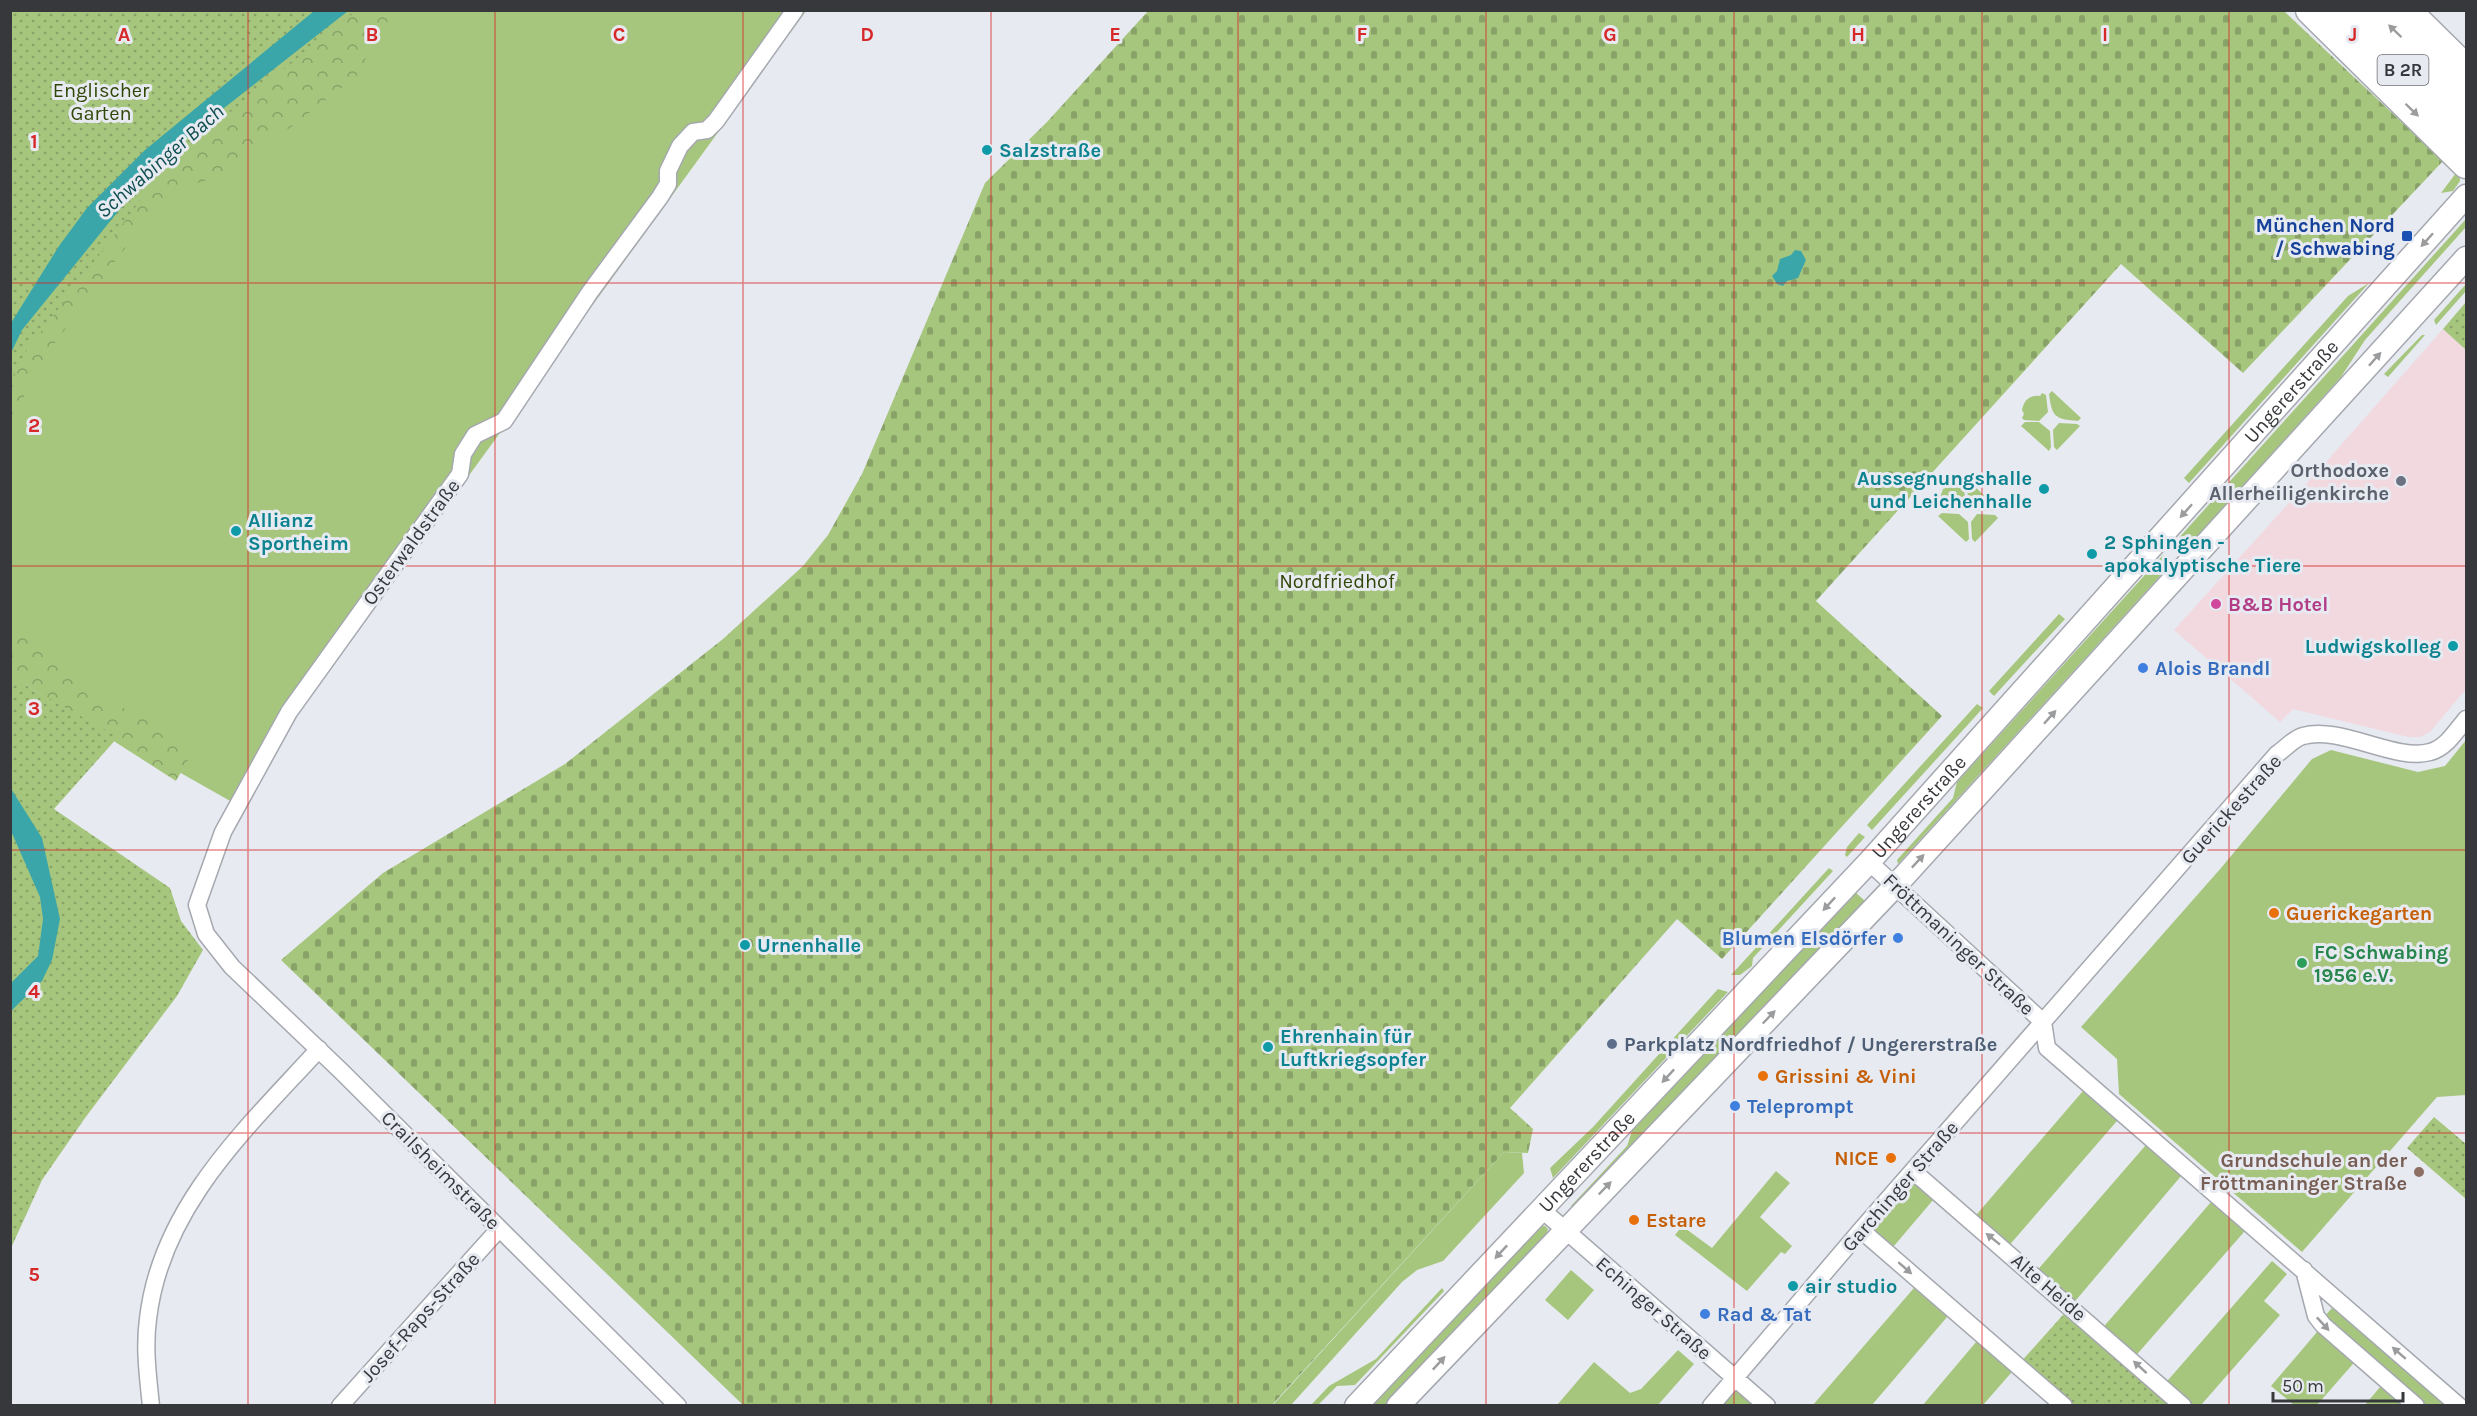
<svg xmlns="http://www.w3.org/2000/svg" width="2477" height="1416" font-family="Karla,sans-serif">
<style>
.commercial{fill:#f2d8df}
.green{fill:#a6c67d}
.forest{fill:url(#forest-crowns)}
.cemetery{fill:url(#cemetery-stones)}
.park{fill:url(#park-dots)}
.water{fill:#3aa6aa}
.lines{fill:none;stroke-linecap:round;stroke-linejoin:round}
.street-casing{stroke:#a5a8af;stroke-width:19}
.secondary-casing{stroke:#a5a8af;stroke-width:25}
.highway-casing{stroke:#a5a8af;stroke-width:31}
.street{stroke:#fff;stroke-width:16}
.secondary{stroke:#fff;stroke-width:22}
.highway{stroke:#fff;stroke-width:28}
.oneway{fill:#9b9c9d}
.grid{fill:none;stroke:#d62828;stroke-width:1.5;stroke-opacity:0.55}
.culture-dot{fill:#0f9aa8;stroke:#e7eaf1;stroke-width:2}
.transit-dot{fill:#1a4fb4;stroke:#e7eaf1;stroke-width:2}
.worship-dot{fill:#6b7280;stroke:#e7eaf1;stroke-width:2}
.hotel-dot{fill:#d1479c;stroke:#e7eaf1;stroke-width:2}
.shop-dot{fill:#3f7fe0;stroke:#e7eaf1;stroke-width:2}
.food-dot{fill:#e8710a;stroke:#e7eaf1;stroke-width:2}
.leisure-dot{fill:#2e9e5b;stroke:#e7eaf1;stroke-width:2}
.service-dot{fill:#5c6f8a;stroke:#e7eaf1;stroke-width:2}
.education-dot{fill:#8d6e63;stroke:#e7eaf1;stroke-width:2}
.labels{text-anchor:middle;stroke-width:6;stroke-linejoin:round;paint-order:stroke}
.shield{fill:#e7eaf1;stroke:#6c6d72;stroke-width:1.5}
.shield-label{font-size:18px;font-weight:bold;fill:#37383b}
.park-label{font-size:20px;fill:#304707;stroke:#e7eaf1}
.culture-label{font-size:20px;font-weight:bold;fill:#0d838f;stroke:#e7eaf1;text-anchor:start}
.transit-label{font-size:20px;font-weight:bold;fill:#164399;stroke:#e7eaf1;text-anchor:end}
.street-label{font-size:20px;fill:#37383b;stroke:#e7eaf1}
.worship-label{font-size:20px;font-weight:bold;fill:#5b616d;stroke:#e7eaf1;text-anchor:end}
.hotel-label{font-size:20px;font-weight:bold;fill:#b23c85;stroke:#e7eaf1;text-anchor:start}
.shop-label{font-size:20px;font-weight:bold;fill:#366cbe;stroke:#e7eaf1;text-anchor:start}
.food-label{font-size:20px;font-weight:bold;fill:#c56008;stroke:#e7eaf1;text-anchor:start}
.leisure-label{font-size:20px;font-weight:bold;fill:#27864d;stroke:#e7eaf1;text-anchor:start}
.service-label{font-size:20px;font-weight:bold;fill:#4e5e75;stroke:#e7eaf1;text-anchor:start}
.education-label{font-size:20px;font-weight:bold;fill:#785e54;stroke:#e7eaf1;text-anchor:end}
.water-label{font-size:21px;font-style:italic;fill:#0e4e50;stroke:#e7eaf1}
.grid-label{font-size:20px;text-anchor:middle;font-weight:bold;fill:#d62828;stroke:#e7eaf1;stroke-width:6;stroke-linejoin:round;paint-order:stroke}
</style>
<defs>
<pattern id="forest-crowns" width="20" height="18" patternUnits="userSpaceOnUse" patternTransform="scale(1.5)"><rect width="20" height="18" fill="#a6c67d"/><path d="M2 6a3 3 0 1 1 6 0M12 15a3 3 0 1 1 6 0" fill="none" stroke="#88a268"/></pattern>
<pattern id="cemetery-stones" width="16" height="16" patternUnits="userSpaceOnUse" patternTransform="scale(1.5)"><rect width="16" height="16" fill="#a6c67d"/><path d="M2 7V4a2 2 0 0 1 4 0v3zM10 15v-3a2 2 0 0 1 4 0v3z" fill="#88a268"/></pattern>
<pattern id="park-dots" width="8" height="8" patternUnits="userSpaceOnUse" patternTransform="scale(1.5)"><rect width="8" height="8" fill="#a6c67d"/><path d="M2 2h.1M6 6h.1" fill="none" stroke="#88a268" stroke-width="1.8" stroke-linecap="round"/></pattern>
</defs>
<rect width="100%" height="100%" fill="#e7eaf1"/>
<!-- commercial -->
<path class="commercial" d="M2443 329 2466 350V689L2430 732 2420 737H2408L2293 709 2280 722 2174 630 2326 462Z"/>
<!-- green -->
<path class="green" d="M356 11H806L232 802 11 677 10 383 95 259Z
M2459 169 2460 181 2453 191 2441 193Z
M2466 219V227L2365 340 2341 377 2186 549 2177 540Z
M2369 283 2189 483 2184 478 2348 296Z
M2466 284V291L2436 325 2434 320Z
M2422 335H2425L2388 377 2384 374Z
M2052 391 2081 418 2078 421C2055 419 2052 417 2049 394Z
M2042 393 2046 395 2048 412 2039 421 2024 420 2022 418 2024 414 2022 410C2024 400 2029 395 2040 396Z
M2025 422H2039L2050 431 2051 447 2049 451 2021 426Z
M2059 423 2077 424 2080 426 2057 450 2054 447 2053 430Z
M1969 481 1998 509 1995 511H1977L1969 502 1966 484Z
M1960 483 1963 485 1966 502 1959 511 1942 510 1939 508 1942 504 1939 500 1943 489 1951 486H1957Z
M1942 513 1959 514 1968 522 1969 539 1966 542 1938 516Z
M1977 514 1995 515 1998 518 1975 542 1972 539 1971 522Z
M2163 555 2172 563 1898 864 1897 860 1953 798 1957 782Z
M2059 614 2065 619 1994 696 1989 691Z
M1977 704 1983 708 1872 830 1867 825Z
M2466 740V1095L2437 1097 2302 1252 2119 1094 2117 1059 2081 1027 2221 868 2312 759 2331 750 2418 772 2445 766Z
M1859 833 1865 837 1847 857 1845 855 1847 847Z
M1829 868 1833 871 1753 958 1752 966 1740 975H1731Z
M1855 892 1865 901 1572 1208 1571 1206 1627 1146 1632 1131Z
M1718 989 1728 992 1553 1178 1550 1168 1593 1127Z
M2089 1084 2123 1114 2006 1249 1971 1221Z
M2152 1138 2187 1169 2071 1306 2034 1274Z
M1504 1152 1522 1153 1524 1173 1443 1261 1417 1270 1402 1282 1291 1405 1272 1406Z
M1776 1171 1790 1183 1760 1217 1792 1246 1785 1254 1781 1252 1747 1291 1675 1235 1682 1226 1712 1248Z
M1913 1171 1939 1193 1888 1253 1861 1230Z
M2217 1195 2251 1224 2132 1360 2100 1331Z
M1540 1226H1545L1548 1229 1546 1237 1387 1405 1370 1406Z
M2272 1261 2287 1274 2264 1301 2280 1315 2201 1405H2183L2162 1387Z
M1571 1270 1594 1290 1568 1320 1545 1300Z
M1920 1281 1953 1310 1872 1405 1812 1406Z
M1442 1288 1444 1291 1355 1385 1337 1386 1318 1405H1311L1329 1386 1376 1359Z
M2332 1308 2446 1405H2424L2323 1318Z
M2323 1325 2359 1357 2317 1405H2294L2271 1386Z
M1982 1335 2018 1365 1983 1405 1922 1406Z
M1678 1350 1694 1364 1658 1405H1557L1594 1362 1630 1393 1641 1389Z
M1735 1377 1765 1406H1711Z
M2386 1380 2416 1406H2364Z"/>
<!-- forest -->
<path class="forest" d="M348 11H409L385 23 356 77 232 172 166 193 35 370 11 428V353L150 172Z
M10 629 33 641 89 690 149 721 189 758 176 781 109 738 62 718 34 686 11 682Z"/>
<!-- cemetery -->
<path class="cemetery" d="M1148 11H2284L2443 161 2243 373 2121 264 1816 601 1942 716 1722 959 1677 919 1510 1108 1533 1129 1528 1153 1504 1152 1272 1405H743L281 960 383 873 565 764 723 639 803 566 828 535 862 474 985 183 1047 122Z"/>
<!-- park -->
<path class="park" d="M11 11H356L241 104 178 151 27 350 11 383Z
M2466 302V350L2443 329Z
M11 677 118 737 54 809 170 888 181 921 203 950 177 996 85 1118 42 1180 11 1248Z
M2434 1117 2466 1144V1199L2407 1148Z
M2071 1306 2184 1405H2064L2018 1365Z"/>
<!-- water -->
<path class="water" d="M314 11H348L178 144 150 172 22 330 11 353V323L59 246 87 208 145 150Z
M1795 250 1801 251 1806 260 1798 278 1787 281 1783 286 1777 284 1772 276 1777 271 1780 259 1791 255Z
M10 787 42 838 60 919 52 960 42 981 11 1011V983L38 956 43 919 40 897 11 831Z"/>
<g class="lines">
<defs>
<path id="street" d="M1869 862 2043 1022 2047 1048 2459 1406
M1913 1171 2183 1406
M1541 1209 1767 1406
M1861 1230 2064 1406
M2304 1270 2316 1316 2323 1325 2416 1406
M151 1406C148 1377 144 1348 148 1319 161 1206 247 1128 319 1049
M340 1406 499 1229
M678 1406 340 1070 232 967 206 934 197 905 223 832 289 712 460 474 463 454 475 435 504 421 590 292 660 197 668 184V171L680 146 693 132 707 130 716 121 795 10
M1711 1406 1861 1230 2277 754C2285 749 2294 738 2303 736 2340 725 2396 762 2430 752 2446 748 2456 731 2466 719"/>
<g id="secondary">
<path id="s1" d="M1356 1406 1869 862 2466 196"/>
<path d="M1398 1406 1896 885 2466 258"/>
</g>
<path id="highway" d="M2310 10 2466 164
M2342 10 2463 129
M2374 10 2466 101
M2406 10 2466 69"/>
</defs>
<!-- street casing -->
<use href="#street" class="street-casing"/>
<!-- secondary casing -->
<use href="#secondary" class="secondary-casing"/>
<!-- highway casing -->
<use href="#highway" class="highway-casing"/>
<!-- street -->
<use href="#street" class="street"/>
<!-- secondary -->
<use href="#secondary" class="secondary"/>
<!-- highway -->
<use href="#highway" class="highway"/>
</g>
<!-- one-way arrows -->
<defs><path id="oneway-solid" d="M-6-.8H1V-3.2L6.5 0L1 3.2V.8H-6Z" transform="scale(1.5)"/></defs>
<g class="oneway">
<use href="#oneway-solid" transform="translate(2395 31) rotate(-136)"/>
<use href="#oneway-solid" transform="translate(2412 110) rotate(44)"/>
<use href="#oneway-solid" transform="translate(2427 240) rotate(132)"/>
<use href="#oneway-solid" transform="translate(2375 359) rotate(-48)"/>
<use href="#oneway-solid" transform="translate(2186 511) rotate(132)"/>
<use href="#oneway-solid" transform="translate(2050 717) rotate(-48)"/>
<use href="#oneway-solid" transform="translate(1918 861) rotate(-47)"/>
<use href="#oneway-solid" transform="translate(1829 904) rotate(133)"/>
<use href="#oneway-solid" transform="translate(1769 1017) rotate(-46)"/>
<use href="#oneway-solid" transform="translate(1668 1076) rotate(133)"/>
<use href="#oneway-solid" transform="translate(1605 1188) rotate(-46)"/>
<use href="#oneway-solid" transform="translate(1993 1239) rotate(-141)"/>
<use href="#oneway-solid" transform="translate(1501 1252) rotate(133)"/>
<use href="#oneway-solid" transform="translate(1905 1268) rotate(41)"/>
<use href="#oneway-solid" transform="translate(2323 1324) rotate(47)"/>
<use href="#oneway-solid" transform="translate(2399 1353) rotate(-139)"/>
<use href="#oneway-solid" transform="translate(1439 1363) rotate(-47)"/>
<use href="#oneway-solid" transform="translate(2140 1367) rotate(-138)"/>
</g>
<!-- grid -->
<path class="grid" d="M248 10V1406M495 10V1406M743 10V1406M991 10V1406M1238 10V1406M1486 10V1406M1734 10V1406M1982 10V1406M2229 10V1406M10 283H2466M10 566H2466M10 850H2466M10 1133H2466"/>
<!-- markers -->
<g class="culture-dot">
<circle cx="987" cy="150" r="6"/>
<circle cx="2044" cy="489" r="6"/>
<circle cx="236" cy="531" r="6"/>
<circle cx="2092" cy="554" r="6"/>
<circle cx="2453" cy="646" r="6"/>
<circle cx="745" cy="945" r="6"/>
<circle cx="1268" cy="1047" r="6"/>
<circle cx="1793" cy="1286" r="6"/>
</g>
<rect class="transit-dot" x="2401" y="230" width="12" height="12" rx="3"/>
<circle class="worship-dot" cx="2401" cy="481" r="6"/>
<circle class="hotel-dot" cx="2216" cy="604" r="6"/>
<g class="shop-dot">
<circle cx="2143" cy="668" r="6"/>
<circle cx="1898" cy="938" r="6"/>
<circle cx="1735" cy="1106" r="6"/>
<circle cx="1705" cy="1314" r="6"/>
</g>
<g class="food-dot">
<circle cx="2274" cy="913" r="6"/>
<circle cx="1763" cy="1076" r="6"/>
<circle cx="1891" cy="1158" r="6"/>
<circle cx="1634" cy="1220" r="6"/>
</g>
<circle class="leisure-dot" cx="2302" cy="963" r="6"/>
<circle class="service-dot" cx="1612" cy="1044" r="6"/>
<circle class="education-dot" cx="2419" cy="1172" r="6"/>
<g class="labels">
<!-- shield labels -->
<rect class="shield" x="2377.5" y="55" width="51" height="30" rx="4.5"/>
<g class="shield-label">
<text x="2403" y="76">B 2R</text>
</g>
<!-- park labels -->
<g class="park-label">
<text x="101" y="97">Englischer<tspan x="101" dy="23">Garten</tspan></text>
<text x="1337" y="588">Nordfriedhof</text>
</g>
<!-- culture labels -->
<g class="culture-label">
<text x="999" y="157">Salzstraße</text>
<text x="2032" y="485" text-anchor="end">Aussegnungshalle<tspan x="2032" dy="23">und Leichenhalle</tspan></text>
<text x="248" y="527">Allianz<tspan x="248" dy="23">Sportheim</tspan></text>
<text x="2104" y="549">2 Sphingen -<tspan x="2104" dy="23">apokalyptische Tiere</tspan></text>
<text x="2441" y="653" text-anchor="end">Ludwigskolleg</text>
<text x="757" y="952">Urnenhalle</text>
<text x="1280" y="1043">Ehrenhain für<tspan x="1280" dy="23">Luftkriegsopfer</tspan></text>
<text x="1805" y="1293">air studio</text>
</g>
<!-- transit labels -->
<g class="transit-label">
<text x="2395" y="232">München Nord<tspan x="2395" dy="23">/ Schwabing</tspan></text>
</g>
<!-- street labels -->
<g class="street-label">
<text dy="7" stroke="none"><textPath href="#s1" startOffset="1380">Ungererstraße</textPath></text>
<text transform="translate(411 542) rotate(-54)" y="7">Osterwaldstraße</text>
<text dy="7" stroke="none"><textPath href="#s1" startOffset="822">Ungererstraße</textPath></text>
<text transform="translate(2231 809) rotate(-48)" y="7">Guerickestraße</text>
<text transform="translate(1959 944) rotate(43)" y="7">Fröttmaninger Straße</text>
<text dy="7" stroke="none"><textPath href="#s1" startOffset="336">Ungererstraße</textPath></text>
<text transform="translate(441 1170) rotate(45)" y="7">Crailsheimstraße</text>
<text transform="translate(1900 1186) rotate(-49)" y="7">Garchinger Straße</text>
<text transform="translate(2049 1287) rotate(41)" y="7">Alte Heide</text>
<text transform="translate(1654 1308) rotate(41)" y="7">Echinger Straße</text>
<text transform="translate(420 1317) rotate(-48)" y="7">Josef-Raps-Straße</text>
</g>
<!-- worship labels -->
<g class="worship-label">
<text x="2389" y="477">Orthodoxe<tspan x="2389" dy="23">Allerheiligenkirche</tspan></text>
</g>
<!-- hotel labels -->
<g class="hotel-label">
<text x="2228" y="611">B&amp;B Hotel</text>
</g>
<!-- shop labels -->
<g class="shop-label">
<text x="2155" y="675">Alois Brandl</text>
<text x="1886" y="945" text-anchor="end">Blumen Elsdörfer</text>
<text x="1747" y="1113">Teleprompt</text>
<text x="1717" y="1321">Rad &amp; Tat</text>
</g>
<!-- food labels -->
<g class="food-label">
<text x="2286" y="920">Guerickegarten</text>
<text x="1775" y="1083">Grissini &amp; Vini</text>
<text x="1879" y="1165" text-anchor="end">NICE</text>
<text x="1646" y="1227">Estare</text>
</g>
<!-- leisure labels -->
<g class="leisure-label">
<text x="2314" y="959">FC Schwabing<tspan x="2314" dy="23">1956 e.V.</tspan></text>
</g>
<!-- service labels -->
<g class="service-label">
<text x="1624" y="1051">Parkplatz Nordfriedhof / Ungererstraße</text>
</g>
<!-- education labels -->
<g class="education-label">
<text x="2407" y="1167">Grundschule an der<tspan x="2407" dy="23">Fröttmaninger Straße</tspan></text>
</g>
<!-- water labels -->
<g class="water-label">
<text transform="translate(160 161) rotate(-41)" y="7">Schwabinger Bach</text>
</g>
</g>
<g class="grid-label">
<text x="124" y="41">A</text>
<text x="372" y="41">B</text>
<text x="619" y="41">C</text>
<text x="867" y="41">D</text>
<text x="1115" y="41">E</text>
<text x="1362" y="41">F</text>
<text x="1610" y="41">G</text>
<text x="1858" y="41">H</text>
<text x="2105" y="41">I</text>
<text x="2353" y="41">J</text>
<text x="34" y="148">1</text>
<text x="34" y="432">2</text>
<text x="34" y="715">3</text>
<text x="34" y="998">4</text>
<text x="34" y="1281">5</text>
</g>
<!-- border -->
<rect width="2477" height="1416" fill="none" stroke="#37383b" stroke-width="24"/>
<!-- scale -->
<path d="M2273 1392v9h130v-9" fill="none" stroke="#37383b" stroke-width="3"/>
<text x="2282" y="1392" font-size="18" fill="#37383b" stroke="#e7eaf1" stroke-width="4.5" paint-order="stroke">50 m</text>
</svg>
